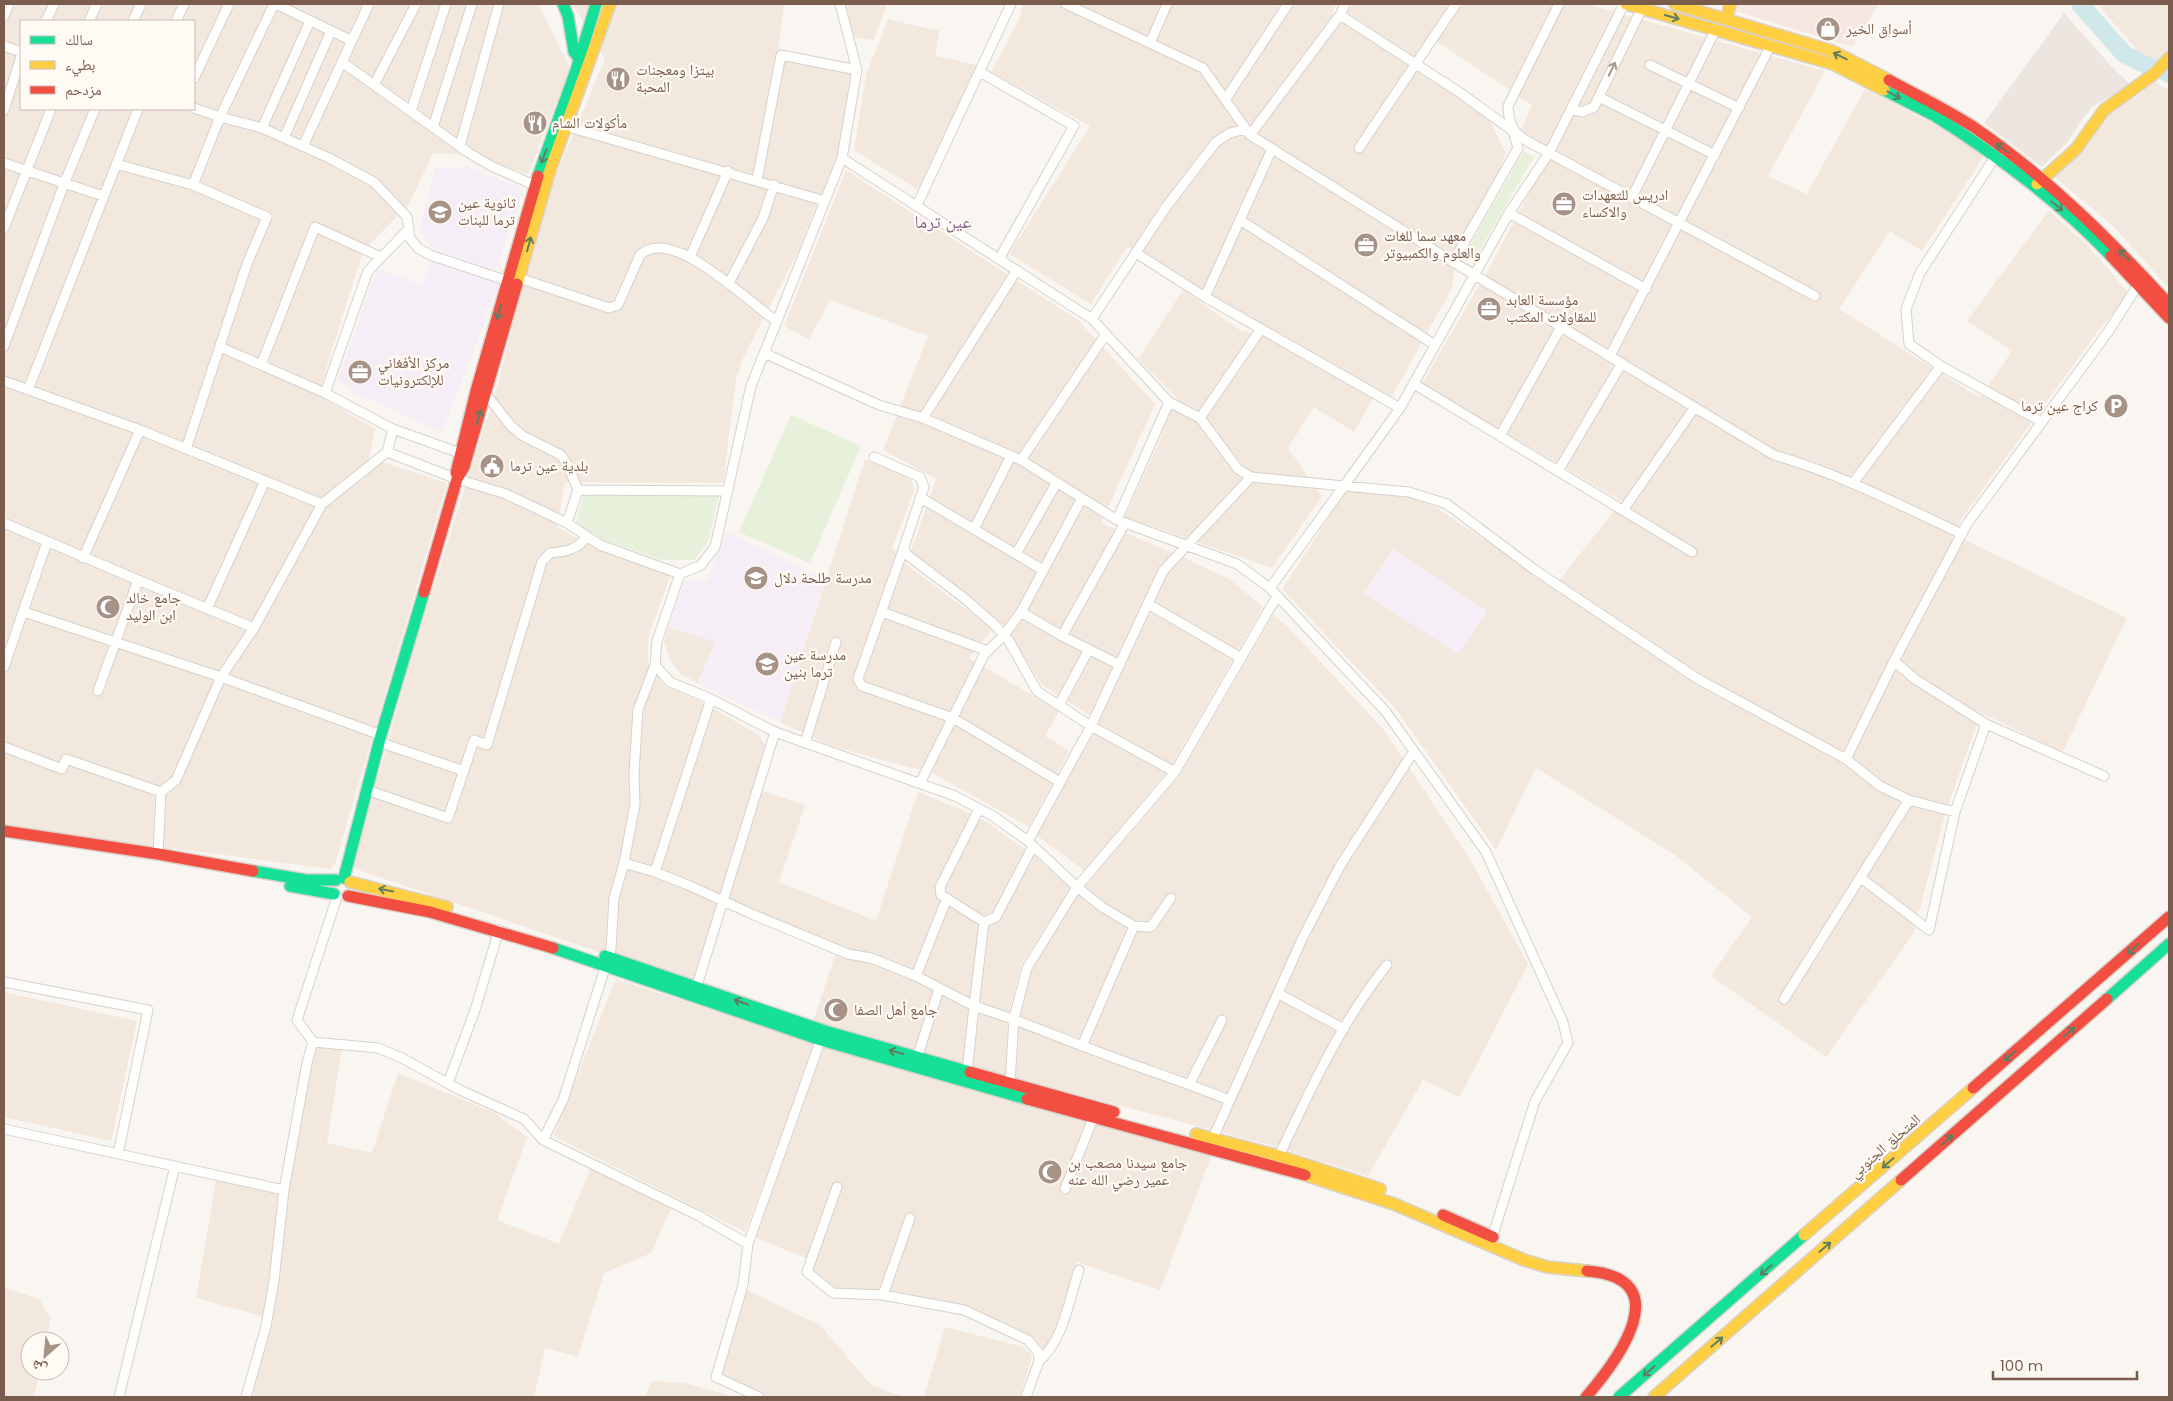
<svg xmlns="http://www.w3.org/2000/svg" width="2173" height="1401" font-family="Poppins,'Noto Naskh Arabic',sans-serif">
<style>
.residential{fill:#f2e8de;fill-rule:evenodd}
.commercial{fill:#f6e8e1}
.industrial{fill:#ede5e0}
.education{fill:#f6eef6}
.green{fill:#e7f0db}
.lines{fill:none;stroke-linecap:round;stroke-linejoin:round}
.river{stroke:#d0e8ea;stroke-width:18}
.street-casing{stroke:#d7d1cb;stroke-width:11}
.fast-casing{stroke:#d9d2cb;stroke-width:14}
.slow-casing{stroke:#d9d2cb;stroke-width:14}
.jam-casing{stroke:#d9d2cb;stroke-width:14}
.street{stroke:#fefefd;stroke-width:9}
.fast{stroke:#16e098;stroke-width:11}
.slow{stroke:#ffcf43;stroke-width:11}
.jam{stroke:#f24e42;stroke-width:11}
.oneway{stroke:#617d60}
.oneway2{stroke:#a8958b}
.labels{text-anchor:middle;stroke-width:4.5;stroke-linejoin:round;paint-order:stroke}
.poi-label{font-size:15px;fill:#7a5c4d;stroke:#fffaf3;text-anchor:start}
.street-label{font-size:15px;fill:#7a5c4d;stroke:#fffaf3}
.quarter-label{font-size:18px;fill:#846695;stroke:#fffaf3}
</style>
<rect width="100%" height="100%" fill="#f9f5f0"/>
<!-- residential -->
<path class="residential" d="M4 4H538L570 68 528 174 469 155 433 153 409 204 363 251 318 395 375 429 369 458 447 483 335 864 330 869 4 826ZM21 21H194V109H21Z
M573 4H784L778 49 847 62 850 76 838 155 811 218 799 250 743 358 736 379 723 483 565 482 557 527 596 548 670 576 648 638V664L664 686 698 700 759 735 766 746 693 984 353 868 414 649 498 384 542 208 605 59Z
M845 4H887L874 40 854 37Z
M1023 4H1336L1332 13 1488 117 1506 154 1491 189 1457 251 1452 288 1391 398 1199 291 1144 253 1127 247 1091 304 1009 254 1090 126 991 72 1019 20Z
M1352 4H1586L1825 71 1768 176 1807 194 1865 89 1937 126 1984 156 1922 251 1890 231 1839 309 1980 398 2012 351 1967 321 2049 211 2087 245 2131 296 2101 327 1959 522 1963 539 2127 618 2062 753 1984 714 1976 726 1945 814 1913 934 1826 1057 1711 976 1752 917 1675 855 1536 768 1496 850 1395 708 1282 589 1346 491 1408 496 1437 508 1554 587 1622 501 1422 384 1492 263 1552 150 1520 132 1532 105 1429 36 1414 57 1347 13Z
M2097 4H2169V67L2138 51Z
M888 19 939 31 935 56 978 65 920 191 854 150 866 75Z
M2154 82 2169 90V288L2112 225 2052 175 2065 168 2079 152 2093 128 2114 107 2136 97Z
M846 170 1078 320 1155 404 1101 523 1172 552 1229 579 1263 607 1170 768 1085 871 1036 835 1100 722 1042 685 1004 625 911 551 936 479 883 450 928 336 830 300 809 339 784 326Z
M1183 290 1240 330 1266 336 1373 398 1354 432 1314 407 1288 448 1322 496 1272 568 1125 517 1159 442 1176 397 1138 359Z
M865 459 911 478 914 491 892 548 911 568 993 629 969 658 1059 711 1045 736 1069 751 1029 827 934 774 831 746 780 722Z
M1273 615 1287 626 1383 729 1468 856 1528 964 1460 1097 1423 1080 1368 1176 1277 1147 1016 1078 1020 1019 1030 974 1081 891 1180 775Z
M668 627 716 641 697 683 681 674 670 660 664 641Z
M762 791 805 805 779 882 876 921 918 792 981 818 1035 856 1070 888 1021 965 1008 1017 1007 1075 813 1022 836 953 719 904 742 828Z
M616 979 815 1044 745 1232 553 1136Z
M4 992 137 1021 111 1141 4 1117Z
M824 1047 1212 1154 1160 1290 1077 1262 1055 1332 1045 1352 1030 1336 965 1307 885 1289 877 1294 834 1289 802 1275 808 1259 756 1238Z
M316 1048H342L327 1143 372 1153 398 1073 493 1112 527 1137 497 1220 559 1244 591 1168 671 1208 651 1253 604 1273 578 1357 545 1348 534 1397H252L272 1319 196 1298 217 1175 288 1197 296 1135Z
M4 1288 39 1299 51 1318 46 1341H30V1371H40L34 1397H4Z
M745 1289 820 1325 871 1385 904 1397H766L720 1375Z
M945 1327 1023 1347 1032 1356 1020 1397H924Z
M652 1381 684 1383 735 1397H645Z"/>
<!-- commercial -->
<path class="commercial" d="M1732 4H1879L1853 47 1731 10Z"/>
<!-- industrial -->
<path class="industrial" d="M2064 13 2113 68 2131 85 2092 107 2081 121 2067 143 2042 167 1984 123Z"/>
<!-- education -->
<path class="education" d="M468 167 524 189 494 274 429 245 419 228 436 168Z
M431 257 500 282 442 432 357 394 338 380 377 268 422 286Z
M726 532 825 580 780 722 697 683 716 642 668 627 685 580 706 582Z
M1393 549 1487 611 1458 654 1364 593Z"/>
<!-- green -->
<path class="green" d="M1524 151 1534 157 1477 255 1467 250Z
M791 415 861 446 810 563 739 532Z
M583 495 719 496 708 542 694 560H662L603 540 576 523Z"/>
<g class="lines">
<!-- river -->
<path class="river" d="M2080 4 2124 54 2150 67
M2167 73 2169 74"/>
<defs>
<path id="street" d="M276 4 352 41
M369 4 342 62 469 153 491 166 534 185
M840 4 857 70 842 158 751 386 715 547 701 565 680 574 657 641 655 665 670 682 711 699 775 732 955 796 993 816 1028 841 1077 887 1102 907 1134 926 1151 927 1171 898
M1066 4 1203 68 1250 135 1453 262 1774 455C1840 474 1900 505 1962 534
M1559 4 1508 106C1509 138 1525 139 1549 153L1815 296
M1340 15 1459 92 1513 131 1518 148 1453 262
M4 16 9 4
M46 21 54 4
M89 21 97 4
M133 21 141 4
M176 21 184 4
M1150 43 1167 4
M4 46 21 52
M1650 65 1739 108
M980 72 1074 126 999 259
M194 78 229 4
M374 85 416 4
M1599 97 1715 155
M1225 100 1288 4
M194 108 220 117 262 128 329 158 374 182 407 217 410 238 418 248 430 255 508 281
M1571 109 1582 112 1594 107 1642 8
M4 110 21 57
M411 111 446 4
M565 126 825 201
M433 127 472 4
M262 128 310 21
M1250 135 1340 15 1345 4
M284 138 331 31
M303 146 342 62
M460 146 499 4
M1359 148 1456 4
M842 158 1092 319 1169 402 1117 520
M4 163 103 196
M116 164 193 185 267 217 247 264 186 449
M757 180 781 55 857 70
M193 185 220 117 274 4
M1632 197 1716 29
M917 205 1011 4
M1509 213 1646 289
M1240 220 1435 345
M4 228 51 109
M1136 253 1205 297 1400 408
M690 257 728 171
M519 278 609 308 618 305 640 255C673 224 749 304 777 321
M729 283 763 218 774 185
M1205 297 1272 149
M1092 319 1166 207 1216 142 1230 133 1246 129
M4 346 64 184 95 109
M220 347 325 393
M764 353 879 405 923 418 1021 460 1117 520 1237 564 1270 588 1386 712 1486 852 1563 1022 1568 1043 1535 1101 1491 1241
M1610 356 1771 45
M261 365 315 227 381 257
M1941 366 1909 344 1906 309 1920 273 1995 157
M4 381 140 430 322 504
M1414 384 1692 552
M28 390 138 109
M486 394 511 426 523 436 561 455 567 464 578 490 567 523
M1169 402 1200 418 1238 469 1251 477
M923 418 1017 270
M1200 418 1261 329
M393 429 460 453
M1500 436 1561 327
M387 452 457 479 506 494 567 523 600 545 680 574
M874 457 920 477 924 487 904 547 906 554 964 598 996 626 1009 641 1037 691 1091 726 1028 841
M1021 460 1106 334
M1558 471 1622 363
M1853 483 1941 366 2042 422
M578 490 728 491
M921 498 1043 570
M1623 510 1695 407
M4 523 138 580 98 691
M974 529 1011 456
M904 547 858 679 862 686 953 718 1060 782
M1016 554 1057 482
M83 558 140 430
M138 580 254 628
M1270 588 1344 486 1409 492 1447 504 1535 570 1698 679 1846 759 1880 786 1909 800 1955 812
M1148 604 1241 658
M207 609 265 481
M24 612 221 677 381 735
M882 612 988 651
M1021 612 1062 636 1120 665
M1062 636 1125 523
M1894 661 1915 679 1986 724 2104 776
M4 667 47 542
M1059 705 1089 649
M379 742 464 771
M805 743 836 642
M4 747 62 769 66 759 161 792 158 854
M1846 759 1894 661 1967 524 2108 332 2140 282
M1175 772 1091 726 1163 571 1251 477 1344 486 1400 408 1509 213 1549 153 1624 4
M920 783 984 655 1004 635 1021 612 1082 498
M367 790 448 818 474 740 487 745 542 562 550 553C565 552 578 550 587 536
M161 792 176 780 221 677 254 628 322 504 387 452 393 429 325 393 368 271 409 229
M979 809 940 887 941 895 984 922 996 917 1033 846
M624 863 655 872 688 885 754 915 848 954 871 958 916 976 974 1006 984 922
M655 872 711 699
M1861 878 1929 930 1955 812 1986 724
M916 976 947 898
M4 982 148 1010 118 1154
M695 992 775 732
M1279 994 1344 1029
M1784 999 1909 800
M313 1042 297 1020 337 897
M1082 1046 1134 926
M917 1058 939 989
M967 1072 974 1006C1016 1019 1055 1036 1096 1051 1140 1068 1185 1082 1229 1100
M448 1083 475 1010 499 930
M1010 1083 1014 1018 1027 968 1077 887 1175 772 1277 596
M1190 1083 1222 1020
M4 1129 284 1190
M1213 1138 1303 937 1340 866 1414 751
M543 1140 563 1100 611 949 614 898 624 863 635 804 634 773 638 710 655 665
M1279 1156C1310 1090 1341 1022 1387 965
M837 1187 807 1272 833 1293 883 1295 964 1310 1028 1340 1038 1352 1039 1361 1026 1397
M1065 1189 1094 1116
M748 1244 821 1039
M883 1295 910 1218
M1039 1361C1064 1340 1069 1299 1079 1270
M119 1397 175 1166
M246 1397 266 1326 274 1281 284 1190 307 1063 313 1042 378 1048 402 1058 460 1090 524 1119 543 1140 699 1216 748 1244 743 1285 716 1377 759 1397"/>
<path id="fast" d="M563 4 568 16 574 52 577 56 585 59
M1884 90C1901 99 1918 107 1935 116 1996 154 2062 204 2111 256
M538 176 576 70 596 4
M253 871 306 880H336
M344 878 381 735 424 592
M290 886 334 894
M553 948 821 1040 1027 1099
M605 956 825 1031 970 1072
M2107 999 2169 944
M1619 1397 1804 1235"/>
<path id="slow" d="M1626 4 1833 64 1884 90
M1675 4 1832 51 1889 80
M1727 18 1730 4
M2037 184 2076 149 2104 110 2154 74 2169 58
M517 284 550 170 610 4
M350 882 447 907
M1196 1134 1279 1156 1380 1189
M1305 1175 1394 1204 1524 1260 1547 1267 1587 1271
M1804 1235 1973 1088
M1654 1397 1901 1180"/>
<path id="jam" d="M1889 80C1918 96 1948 110 1975 128 2047 177 2110 240 2169 304
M2111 256 2169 318
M456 473 476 391 538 176
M424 592 457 479 464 467 517 284
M4 831 158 854 253 871
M348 896 430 912 553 948
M970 1072 1114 1112
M1973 1088 2169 917
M1027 1099 1305 1175
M1901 1180 2107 999
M1443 1215 1493 1237
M1586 1397C1618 1360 1679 1278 1587 1271"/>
</defs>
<!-- street casing -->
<use href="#street" class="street-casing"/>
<!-- fast casing -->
<use href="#fast" class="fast-casing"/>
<!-- slow casing -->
<use href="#slow" class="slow-casing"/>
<!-- jam casing -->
<use href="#jam" class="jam-casing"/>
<!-- street -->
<use href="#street" class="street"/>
<!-- fast -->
<use href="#fast" class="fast"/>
<!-- slow -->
<use href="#slow" class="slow"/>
<!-- jam -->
<use href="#jam" class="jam"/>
</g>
<!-- one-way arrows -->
<defs><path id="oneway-shaft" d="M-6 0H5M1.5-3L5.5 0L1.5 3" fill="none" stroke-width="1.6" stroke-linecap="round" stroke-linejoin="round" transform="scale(1.25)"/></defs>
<g class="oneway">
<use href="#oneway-shaft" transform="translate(1672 17) rotate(16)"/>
<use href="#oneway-shaft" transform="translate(1840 56) rotate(-154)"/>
<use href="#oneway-shaft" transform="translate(1894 95) rotate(28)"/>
<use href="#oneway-shaft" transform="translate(2002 148) rotate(-143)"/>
<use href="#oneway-shaft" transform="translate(544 156) rotate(111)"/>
<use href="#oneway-shaft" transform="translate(2057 206) rotate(39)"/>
<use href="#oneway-shaft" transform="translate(529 244) rotate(-75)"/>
<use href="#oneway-shaft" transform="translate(2124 255) rotate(-135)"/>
<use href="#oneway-shaft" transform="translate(499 312) rotate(106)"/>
<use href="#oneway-shaft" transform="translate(479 417) rotate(-73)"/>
<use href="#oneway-shaft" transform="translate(386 890) rotate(-169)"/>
<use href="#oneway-shaft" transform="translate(2133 949) rotate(139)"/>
<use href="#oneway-shaft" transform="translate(741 1002) rotate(-161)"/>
<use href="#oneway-shaft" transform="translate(2069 1032) rotate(-41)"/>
<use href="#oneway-shaft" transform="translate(896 1052) rotate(-164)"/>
<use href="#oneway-shaft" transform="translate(2010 1056) rotate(139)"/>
<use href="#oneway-shaft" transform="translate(1947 1140) rotate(-41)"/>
<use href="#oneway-shaft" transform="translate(1888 1163) rotate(139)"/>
<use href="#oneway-shaft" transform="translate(1825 1247) rotate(-41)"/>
<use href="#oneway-shaft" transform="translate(1766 1270) rotate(139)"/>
<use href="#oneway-shaft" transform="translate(1717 1342) rotate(-40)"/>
<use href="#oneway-shaft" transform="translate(1649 1371) rotate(138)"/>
</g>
<use class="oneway2" href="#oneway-shaft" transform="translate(1612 69) rotate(-64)"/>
<!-- icons -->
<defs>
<symbol id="shop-disc" viewBox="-11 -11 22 22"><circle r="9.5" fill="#a69286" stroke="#fffaf3"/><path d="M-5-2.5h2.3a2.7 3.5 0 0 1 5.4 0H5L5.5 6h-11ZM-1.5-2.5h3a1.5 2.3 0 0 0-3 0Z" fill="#fff"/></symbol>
<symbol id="restaurant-disc" viewBox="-11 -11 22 22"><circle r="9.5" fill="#a69286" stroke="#fffaf3"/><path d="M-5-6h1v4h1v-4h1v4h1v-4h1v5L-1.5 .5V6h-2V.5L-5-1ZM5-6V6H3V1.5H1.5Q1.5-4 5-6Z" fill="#fff"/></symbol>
<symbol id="office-disc" viewBox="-11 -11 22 22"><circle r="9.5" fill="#a69286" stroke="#fffaf3"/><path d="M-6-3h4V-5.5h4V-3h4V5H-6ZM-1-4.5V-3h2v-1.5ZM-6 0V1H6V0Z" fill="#fff"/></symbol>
<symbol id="school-disc" viewBox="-11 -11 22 22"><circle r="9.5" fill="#a69286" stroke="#fffaf3"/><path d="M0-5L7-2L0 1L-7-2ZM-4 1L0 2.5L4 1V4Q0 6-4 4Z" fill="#fff"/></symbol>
<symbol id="parking-disc" viewBox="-11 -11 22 22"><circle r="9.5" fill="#a69286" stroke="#fffaf3"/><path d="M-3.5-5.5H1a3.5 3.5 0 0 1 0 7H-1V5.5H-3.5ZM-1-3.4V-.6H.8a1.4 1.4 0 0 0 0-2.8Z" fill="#fff"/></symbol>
<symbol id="civic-disc" viewBox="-11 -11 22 22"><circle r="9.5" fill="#a69286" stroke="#fffaf3"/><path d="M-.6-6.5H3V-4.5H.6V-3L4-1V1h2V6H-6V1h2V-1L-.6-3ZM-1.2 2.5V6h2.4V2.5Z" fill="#fff"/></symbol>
<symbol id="mosque-disc" viewBox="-11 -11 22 22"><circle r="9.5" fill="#a69286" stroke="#fffaf3"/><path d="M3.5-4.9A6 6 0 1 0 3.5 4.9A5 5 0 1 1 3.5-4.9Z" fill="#fff"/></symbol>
</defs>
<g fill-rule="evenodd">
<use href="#shop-disc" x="1814" y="15" width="28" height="28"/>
<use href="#restaurant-disc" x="604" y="65" width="28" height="28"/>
<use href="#restaurant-disc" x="521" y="109" width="28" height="28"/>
<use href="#office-disc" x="1550" y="190" width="28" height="28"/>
<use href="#school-disc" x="426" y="198" width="28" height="28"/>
<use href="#office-disc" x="1352" y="231" width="28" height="28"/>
<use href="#office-disc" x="1475" y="295" width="28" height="28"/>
<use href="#office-disc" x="346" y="358" width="28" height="28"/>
<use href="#parking-disc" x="2102" y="392" width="28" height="28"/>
<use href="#civic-disc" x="478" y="452" width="28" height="28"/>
<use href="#school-disc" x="742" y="564" width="28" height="28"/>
<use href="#mosque-disc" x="94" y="593" width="28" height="28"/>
<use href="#school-disc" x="753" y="650" width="28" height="28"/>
<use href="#mosque-disc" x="822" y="996" width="28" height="28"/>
<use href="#mosque-disc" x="1036" y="1158" width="28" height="28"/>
</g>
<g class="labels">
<!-- poi labels -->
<g class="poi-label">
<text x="1846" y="34">أسواق الخير</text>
<text x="636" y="75">بيتزا ومعجنات<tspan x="636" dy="17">المحبة</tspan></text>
<text x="552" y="128">مأكولات الشام</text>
<text x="1582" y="200">ادريس للتعهدات<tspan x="1582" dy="17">والاكساء</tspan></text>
<text x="458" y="208">ثانوية عين<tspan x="458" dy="17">ترما للبنات</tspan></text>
<text x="1384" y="241">معهد سما للغات<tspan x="1384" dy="17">والعلوم والكمبيوتر</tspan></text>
<text x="1506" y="305">مؤسسة العابد<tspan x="1506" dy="17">للمقاولات المكتب</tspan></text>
<text x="378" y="368">مركز الأفغاني<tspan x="378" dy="17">للإلكترونيات</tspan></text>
<text x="2098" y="411" text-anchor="end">كراج عين ترما</text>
<text x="510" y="471">بلدية عين ترما</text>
<text x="774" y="583">مدرسة طلحة دلال</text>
<text x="126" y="603">جامع خالد<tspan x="126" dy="17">ابن الوليد</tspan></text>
<text x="784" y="660">مدرسة عين<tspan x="784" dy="17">ترما بنين</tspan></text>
<text x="854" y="1015">جامع أهل الصفا</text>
<text x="1068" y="1168">جامع سيدنا مصعب بن<tspan x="1068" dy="17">عمير رضي الله عنه</tspan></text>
</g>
<!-- street labels -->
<g class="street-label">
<text transform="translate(1885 1146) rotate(-41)" y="5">المتحلق الجنوبي</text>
</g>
<!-- quarter labels -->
<g class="quarter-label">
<text x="943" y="228">عين ترما</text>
</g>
</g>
<!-- border -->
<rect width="2173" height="1401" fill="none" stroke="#7a5c4d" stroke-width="10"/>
<!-- legend -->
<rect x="20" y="20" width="175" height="90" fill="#fffaf3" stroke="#cabbb1"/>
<rect x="30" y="36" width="25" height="8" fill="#16e098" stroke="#cabbb1"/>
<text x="65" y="45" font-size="15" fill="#7a5c4d">سالك</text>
<rect x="30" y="61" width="25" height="8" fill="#ffcf43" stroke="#cabbb1"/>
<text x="65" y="70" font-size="15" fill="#7a5c4d">بطيء</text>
<rect x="30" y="86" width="25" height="8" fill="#f24e42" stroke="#cabbb1"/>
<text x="65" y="95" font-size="15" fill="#7a5c4d">مزدحم</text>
<!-- north arrow -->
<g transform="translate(45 1356) rotate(207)"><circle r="24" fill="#fffaf3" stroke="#cabbb1"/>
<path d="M0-4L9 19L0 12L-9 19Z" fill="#a69286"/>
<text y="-8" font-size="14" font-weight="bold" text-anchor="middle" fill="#7a5c4d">ش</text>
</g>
<!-- scale -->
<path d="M1993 1371v8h144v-8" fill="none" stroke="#7a5c4d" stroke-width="2.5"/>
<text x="2000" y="1371" font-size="15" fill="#7a5c4d" stroke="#fffaf3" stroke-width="4" paint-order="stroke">100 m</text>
</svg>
